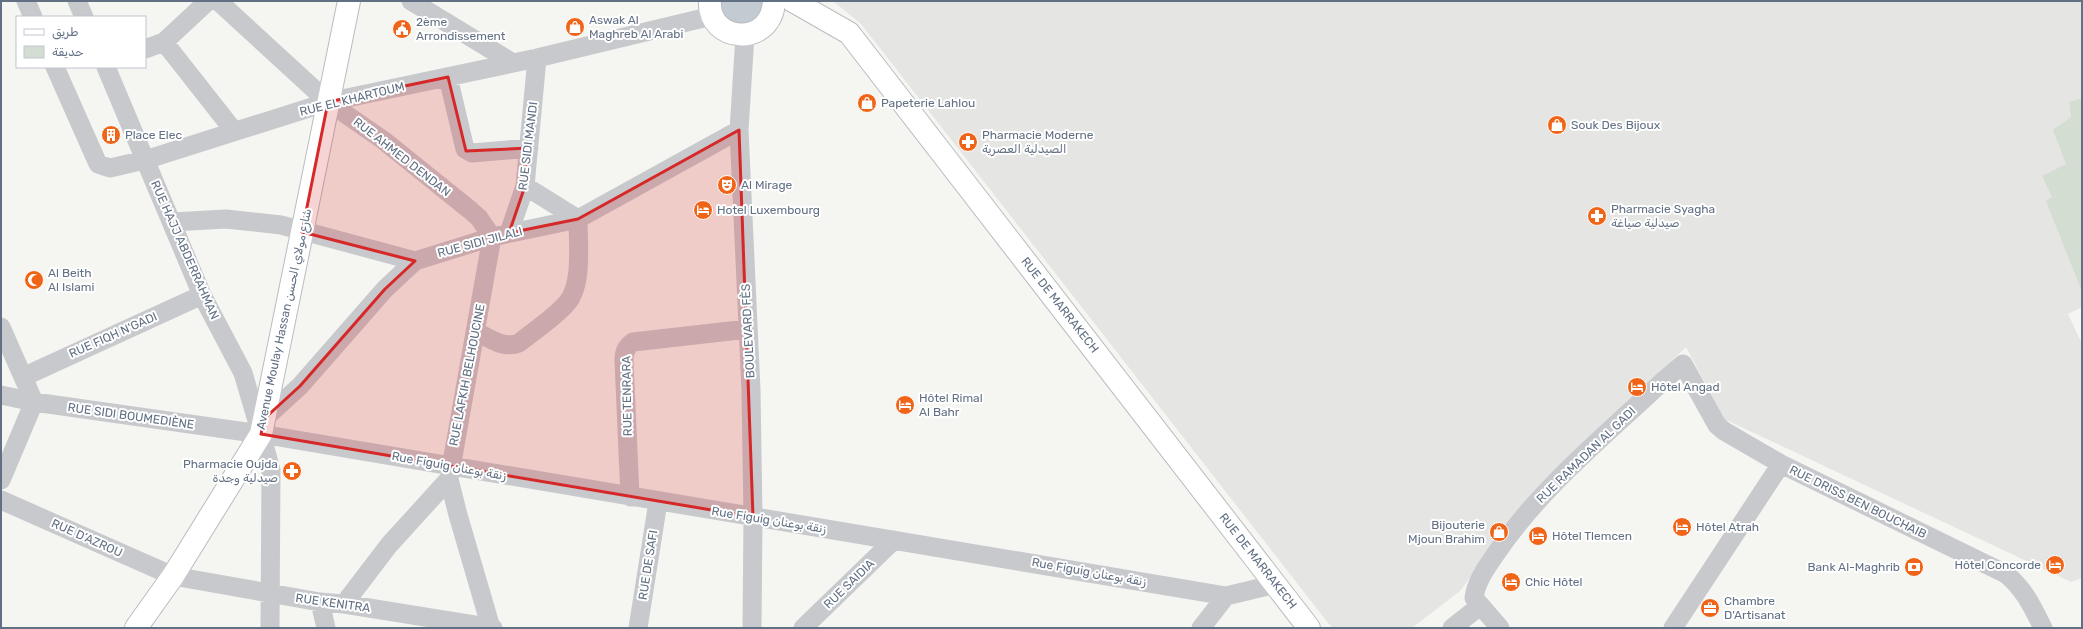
<svg xmlns="http://www.w3.org/2000/svg" width="2083" height="629" font-family="Rubik,Cairo,sans-serif">
<style>
.built{fill:#e5e6e4}
.green{fill:#d4ddd1}
.water{fill:#c2cbd1}
.lines{fill:none;stroke-linecap:round;stroke-linejoin:round}
.major-casing{stroke:#b9bcc0;stroke-width:24}
.minor{stroke:#c7c9cd;stroke-width:19}
.major{stroke:#fff;stroke-width:22}
.marked{fill:#d62828;fill-opacity:0.2;stroke:#d62828;stroke-width:3;stroke-linejoin:round}
.labels{text-anchor:middle;stroke-width:4;stroke-linejoin:round;paint-order:stroke}
.poi-label{font-size:12px;fill:#627084;stroke:#fff;text-anchor:start}
.street-label{font-size:12px;fill:#627084;stroke:#fff}
</style>
<rect width="100%" height="100%" fill="#f5f5f1"/>
<!-- built -->
<path class="built" d="M833 1H2082V98L2069 102 2071 117 2066 164 2052 197 2047 201 2082 292V307L2068 314 2082 344V578L2071 582 1724 419 1686 347 1539 488 1460 591 1412 628H1332L861 24Z"/>
<!-- green -->
<path class="green" d="M2082 98V292L2046 201 2052 197 2042 176 2066 164 2053 130 2071 117 2069 102Z"/>
<!-- water -->
<path class="water" d="M717 1H765C765 23 732 33 721 13 719 10 718 5 717 1Z"/>
<g class="lines">
<defs>
<path id="major" d="M710 1C707 43 772 48 774 1
M793 1 849 33 1309 628
M136 628 173 576 261 434 349 1"/>
</defs>
<!-- major casing -->
<use href="#major" class="major-casing"/>
<!-- minor -->
<path class="minor" d="M26 1 33 17
M77 1 84 17
M218 1 328 102 383 140 470 210 479 218 492 237
M411 1 513 63
M745 35 739 130 751 390 753 517 752 628
M164 42 234 131
M145 49 164 42 208 1
M55 67 98 164 110 168 145 160 328 102 537 58 712 16
M106 67 202 295 243 373 261 434 271 470 270 628
M448 77 465 149 472 153 529 148
M172 222 226 219 281 225 415 261
M509 233 525 186 537 58
M1 327 34 402 1 480
M477 332C490 339 504 349 519 343 535 330 554 318 567 303 583 285 578 242 578 219L525 186
M23 377 202 295
M1 395 34 402 261 434 1226 596 1276 584
M265 418 300 386 385 289 415 261 492 237 578 219 739 130
M630 497 624 361C624 352 626 347 633 342L748 329
M1 500 173 576 320 602 344 604 493 628
M320 602 326 628
M344 604 389 545 449 479
M491 628 458 515 449 479 492 237
M638 628 658 502
M803 628 894 540
M1201 628 1226 596
M1452 628 1480 606
M1500 628 1474 598C1476 582 1486 568 1495 555 1540 488 1605 436 1663 381L1683 364 1717 425 1724 431 1781 464 2006 574C2025 590 2032 606 2043 628
M1673 628 1781 464"/>
<!-- major -->
<use href="#major" class="major"/>
</g>
<!-- marked area -->
<path class="marked" d="M448 77 466 151 529 148 525 186 509 233 578 219 739 130 753 517 261 434 265 418 300 386 385 289 415 261 302 232 328 102Z"/>
<!-- icons -->
<defs>
<symbol id="shop-disc" viewBox="-11 -11 22 22"><circle r="9.5" fill="#ef6417" stroke="#fff"/><path d="M-5-2.5h2.3a2.7 3.5 0 0 1 5.4 0H5L5.5 6h-11ZM-1.5-2.5h3a1.5 2.3 0 0 0-3 0Z" fill="#fff"/></symbol>
<symbol id="civic-disc" viewBox="-11 -11 22 22"><circle r="9.5" fill="#ef6417" stroke="#fff"/><path d="M-.6-6.5H3V-4.5H.6V-3L4-1V1h2V6H-6V1h2V-1L-.6-3ZM-1.2 2.5V6h2.4V2.5Z" fill="#fff"/></symbol>
<symbol id="building-disc" viewBox="-11 -11 22 22"><circle r="9.5" fill="#ef6417" stroke="#fff"/><path d="M-4-6H4V6H1V3H-1V6H-4ZM-2.5-4.3h1.7v1.8h-1.7ZM.8-4.3h1.7v1.8H.8ZM-2.5-1h1.7V.8h-1.7ZM.8-1h1.7V.8H.8Z" fill="#fff"/></symbol>
<symbol id="pharmacy-disc" viewBox="-11 -11 22 22"><circle r="9.5" fill="#ef6417" stroke="#fff"/><path d="M-2-6h4v4h4v4h-4v4h-4v-4h-4v-4h4Z" fill="#fff"/></symbol>
<symbol id="theatre-disc" viewBox="-11 -11 22 22"><circle r="9.5" fill="#ef6417" stroke="#fff"/><path d="M-5-5.5Q0-4 5-5.5V0Q5 5 0 6Q-5 5-5 0ZM-3.3-2.5H-1v1.5H-3.3ZM1-2.5H3.3v1.5H1ZM-2.8 1Q0 5.5 2.8 1Z" fill="#fff"/></symbol>
<symbol id="hotel-disc" viewBox="-11 -11 22 22"><circle r="9.5" fill="#ef6417" stroke="#fff"/><path d="M-6-4.5h1.5V1H6V5H4.5V3h-9V5H-6ZM-4 0a1.8 1.8 0 1 1 3.6 0ZM.5 0V-2.5h3Q6-2.5 6 0Z" fill="#fff"/></symbol>
<symbol id="mosque-disc" viewBox="-11 -11 22 22"><circle r="9.5" fill="#ef6417" stroke="#fff"/><path d="M3.5-4.9A6 6 0 1 0 3.5 4.9A5 5 0 1 1 3.5-4.9Z" fill="#fff"/></symbol>
<symbol id="bank-disc" viewBox="-11 -11 22 22"><circle r="9.5" fill="#ef6417" stroke="#fff"/><path d="M-6-4H6V4H-6ZM0-2.3a2.3 2.3 0 1 0 0 4.6a2.3 2.3 0 1 0 0-4.6Z" fill="#fff"/></symbol>
<symbol id="office-disc" viewBox="-11 -11 22 22"><circle r="9.5" fill="#ef6417" stroke="#fff"/><path d="M-6-3h4V-5.5h4V-3h4V5H-6ZM-1-4.5V-3h2v-1.5ZM-6 0V1H6V0Z" fill="#fff"/></symbol>
</defs>
<g fill-rule="evenodd">
<use href="#shop-disc" x="564" y="16" width="22" height="22"/>
<use href="#civic-disc" x="391" y="18" width="22" height="22"/>
<use href="#shop-disc" x="856" y="92" width="22" height="22"/>
<use href="#shop-disc" x="1546" y="114" width="22" height="22"/>
<use href="#building-disc" x="100" y="124" width="22" height="22"/>
<use href="#pharmacy-disc" x="957" y="131" width="22" height="22"/>
<use href="#theatre-disc" x="716" y="174" width="22" height="22"/>
<use href="#hotel-disc" x="692" y="199" width="22" height="22"/>
<use href="#pharmacy-disc" x="1586" y="205" width="22" height="22"/>
<use href="#mosque-disc" x="23" y="269" width="22" height="22"/>
<use href="#hotel-disc" x="1626" y="376" width="22" height="22"/>
<use href="#hotel-disc" x="894" y="394" width="22" height="22"/>
<use href="#pharmacy-disc" x="281" y="460" width="22" height="22"/>
<use href="#hotel-disc" x="1671" y="516" width="22" height="22"/>
<use href="#shop-disc" x="1488" y="521" width="22" height="22"/>
<use href="#hotel-disc" x="1527" y="525" width="22" height="22"/>
<use href="#hotel-disc" x="2044" y="554" width="22" height="22"/>
<use href="#bank-disc" x="1903" y="556" width="22" height="22"/>
<use href="#hotel-disc" x="1500" y="571" width="22" height="22"/>
<use href="#office-disc" x="1699" y="597" width="22" height="22"/>
</g>
<g class="labels">
<!-- poi labels -->
<g class="poi-label">
<text x="589" y="24">Aswak Al<tspan x="589" dy="14">Maghreb Al Arabi</tspan></text>
<text x="416" y="26">2ème<tspan x="416" dy="14">Arrondissement</tspan></text>
<text x="881" y="107">Papeterie Lahlou</text>
<text x="1571" y="129">Souk Des Bijoux</text>
<text x="125" y="139">Place Elec</text>
<text x="982" y="139">Pharmacie Moderne<tspan x="982" dy="14">الصيدلية العصرية</tspan></text>
<text x="741" y="189">Al Mirage</text>
<text x="1611" y="213">Pharmacie Syagha<tspan x="1611" dy="14">صيدلية صياغة</tspan></text>
<text x="717" y="214">Hotel Luxembourg</text>
<text x="48" y="277">Al Beith<tspan x="48" dy="14">Al Islami</tspan></text>
<text x="1651" y="391">Hôtel Angad</text>
<text x="919" y="402">Hôtel Rimal<tspan x="919" dy="14">Al Bahr</tspan></text>
<text x="278" y="468" text-anchor="end">Pharmacie Oujda<tspan x="278" dy="14">صيدلية وجدة</tspan></text>
<text x="1485" y="529" text-anchor="end">Bijouterie<tspan x="1485" dy="14">Mjoun Brahim</tspan></text>
<text x="1696" y="531">Hôtel Atrah</text>
<text x="1552" y="540">Hôtel Tlemcen</text>
<text x="2041" y="569" text-anchor="end">Hôtel Concorde</text>
<text x="1900" y="571" text-anchor="end">Bank Al-Maghrib</text>
<text x="1525" y="586">Chic Hôtel</text>
<text x="1724" y="605">Chambre<tspan x="1724" dy="14">D'Artisanat</tspan></text>
</g>
<!-- street labels -->
<g class="street-label">
<text transform="translate(352 99) rotate(-14)" y="4">RUE EL KHARTOUM</text>
<text transform="translate(528 146) rotate(-83)" y="4">RUE SIDI MANDI</text>
<text transform="translate(402 157) rotate(38)" y="4">RUE AHMED DENDAN</text>
<text transform="translate(480 242) rotate(-15)" y="4">RUE SIDI JILALI</text>
<text transform="translate(185 250) rotate(66)" y="4">RUE HAJJ ABDERRAHMAN</text>
<text transform="translate(1060 305) rotate(52)" y="4">RUE DE MARRAKECH</text>
<text transform="translate(284 319) rotate(-78)" y="4">Avenue Moulay Hassan شارع مولاي الحسن</text>
<text transform="translate(748 331) rotate(-93)" y="4">BOULEVARD FÈS</text>
<text transform="translate(113 335) rotate(-24)" y="4">RUE FIQH N'GADI</text>
<text transform="translate(467 375) rotate(-79)" y="4">RUE LAFKIH BELHOUCINE</text>
<text transform="translate(627 396) rotate(-91)" y="4">RUE TENRARA</text>
<text transform="translate(131 416) rotate(8)" y="4">RUE SIDI BOUMEDIÈNE</text>
<text transform="translate(1586 455) rotate(-44)" y="4">RUE RAMADAN AL GADI</text>
<text transform="translate(449 466) rotate(10)" y="4">Rue Figuig زنقة بوعنان</text>
<text transform="translate(1858 502) rotate(26)" y="4">RUE DRISS BEN BOUCHAIB</text>
<text transform="translate(769 520) rotate(9)" y="4">Rue Figuig زنقة بوعنان</text>
<text transform="translate(87 538) rotate(24)" y="4">RUE D’AZROU</text>
<text transform="translate(1258 561) rotate(52)" y="4">RUE DE MARRAKECH</text>
<text transform="translate(648 565) rotate(-81)" y="4">RUE DE SAFI</text>
<text transform="translate(1089 572) rotate(10)" y="4">Rue Figuig زنقة بوعنان</text>
<text transform="translate(849 584) rotate(-44)" y="4">RUE SAIDIA</text>
<text transform="translate(333 603) rotate(8)" y="4">RUE KENITRA</text>
</g>
</g>
<!-- border -->
<rect width="2083" height="629" fill="none" stroke="#627084" stroke-width="4"/>
<!-- legend -->
<rect x="16" y="16" width="130" height="52" fill="#ffffff" stroke="#c0c6ce"/>
<rect x="24" y="29" width="20" height="6" fill="#ffffff" stroke="#c0c6ce"/>
<text x="52" y="36" font-size="12" fill="#627084">طريق</text>
<rect x="24" y="46" width="20" height="12" fill="#d4ddd1" stroke="#c0c6ce"/>
<text x="52" y="56" font-size="12" fill="#627084">حديقة</text>
</svg>
